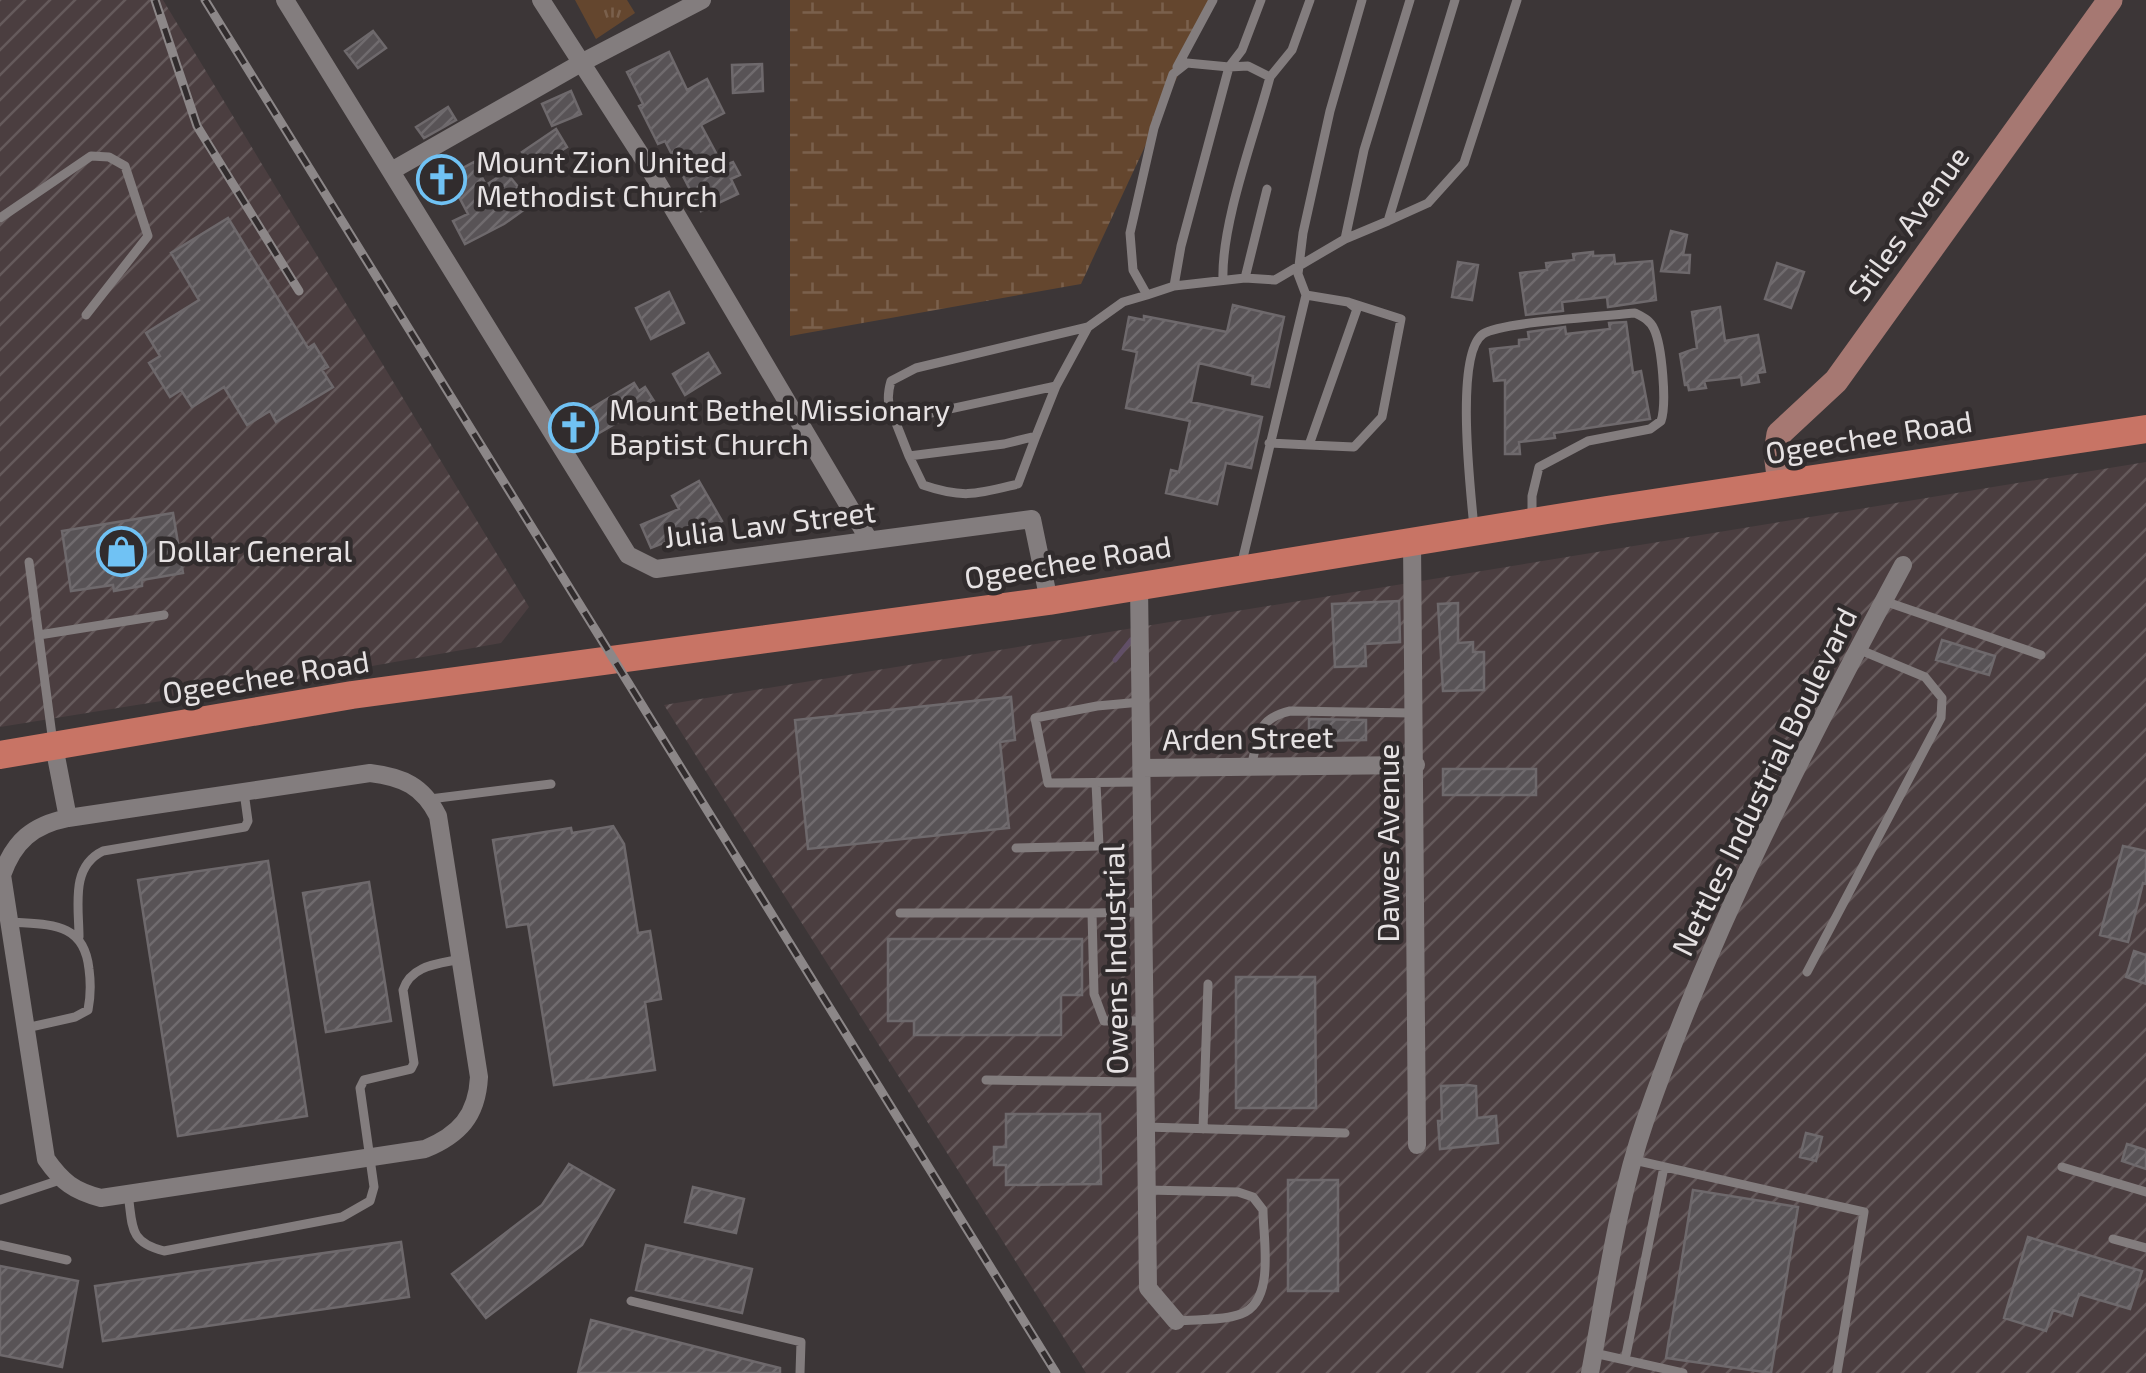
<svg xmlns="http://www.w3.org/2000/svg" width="2146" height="1373" font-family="'Exo 2',sans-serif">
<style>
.industrial{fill:url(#industrial-furrows)}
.wetland{fill:url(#wetland-marsh)}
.park{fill:url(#park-tufts)}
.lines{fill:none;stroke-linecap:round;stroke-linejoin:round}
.stream{stroke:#614f67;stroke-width:5}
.building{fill:url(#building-hatch);stroke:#6e696c;stroke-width:2.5}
.lane{stroke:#837d7e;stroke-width:9}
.street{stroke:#837d7e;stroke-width:18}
.secondary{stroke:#a67872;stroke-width:25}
.primary{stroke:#c87465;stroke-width:28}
.rail-casing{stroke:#8c8788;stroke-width:9}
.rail{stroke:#312c2d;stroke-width:5;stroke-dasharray:15;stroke-linecap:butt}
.labels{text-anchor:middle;stroke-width:9;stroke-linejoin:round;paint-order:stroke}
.poi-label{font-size:30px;fill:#e6e2e3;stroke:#312c2d;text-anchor:start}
.street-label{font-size:30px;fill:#e6e2e3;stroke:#312c2d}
</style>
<defs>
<pattern id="industrial-furrows" width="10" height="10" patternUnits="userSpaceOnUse" patternTransform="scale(2.5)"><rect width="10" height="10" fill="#4b3e40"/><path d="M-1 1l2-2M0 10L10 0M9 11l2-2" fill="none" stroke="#655a5b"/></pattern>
<pattern id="wetland-marsh" width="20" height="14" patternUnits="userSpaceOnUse" patternTransform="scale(2.5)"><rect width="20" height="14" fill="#64462e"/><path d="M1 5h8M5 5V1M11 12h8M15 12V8" fill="none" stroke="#7a604c"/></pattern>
<pattern id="park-tufts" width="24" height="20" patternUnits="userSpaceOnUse" patternTransform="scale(2.5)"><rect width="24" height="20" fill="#64462e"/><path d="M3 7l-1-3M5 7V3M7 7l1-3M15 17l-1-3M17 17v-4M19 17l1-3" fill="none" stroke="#7a604c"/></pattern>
<pattern id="building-hatch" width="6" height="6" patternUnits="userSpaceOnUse" patternTransform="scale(2.5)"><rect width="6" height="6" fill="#585356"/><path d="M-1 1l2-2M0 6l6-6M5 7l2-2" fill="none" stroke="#706b6e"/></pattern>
</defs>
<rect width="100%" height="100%" fill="#3c3637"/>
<!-- industrial -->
<path class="industrial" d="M0 0H163L529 607 501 643 305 678 0 727Z
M2146 462V1373H1086L664 705Z"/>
<!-- wetland -->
<path class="wetland" d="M790 0H1213L1081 284 790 336Z"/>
<!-- park -->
<path class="park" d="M575 0H627L635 13 596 39Z"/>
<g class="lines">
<!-- stream -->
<path class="stream" d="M1115 660 1131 640"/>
</g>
<!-- building -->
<path class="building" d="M373 31 386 48 358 68 345 51Z
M669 52 687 90 707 79 724 113 701 125 723 166 733 162 740 175 731 179 738 194 701 211 665 141 658 144 639 106 643 104 627 72Z
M762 64 763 91 733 93 732 65Z
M571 91 581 114 552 126 542 104Z
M448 107 456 120 424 138 416 127Z
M556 129 567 147 533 168 522 152Z
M474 162 486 185 506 172 532 204 504 224 465 244 453 221 468 214 448 176Z
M228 218 308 348 314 344 328 367 322 370 333 387 276 422 270 411 247 425 224 387 192 407 181 390 170 397 149 363 160 356 146 333 199 300 171 253Z
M1671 231 1687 235 1683 255H1690L1689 273 1661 271Z
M1593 252V256L1614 255 1615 264 1652 261 1656 300 1608 307 1607 297 1562 302 1563 311 1526 315 1520 273 1547 270 1546 263 1574 260 1573 254Z
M1458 262 1478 265 1472 300 1452 297Z
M1777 263 1804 272 1791 308 1765 299Z
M669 292 684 323 651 339 636 308Z
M1233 305 1284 317 1269 387 1252 384 1253 376 1199 363 1191 402 1262 417 1251 468 1226 463 1217 504 1166 493 1171 470 1179 472 1190 421 1126 408 1137 352 1123 349 1129 317 1144 320V316L1227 332Z
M1720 307 1725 341 1758 335 1765 372 1757 373 1759 382 1742 385 1741 377 1704 381 1706 388 1689 390 1688 385H1685L1680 354 1697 348 1692 312Z
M1626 322 1633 373 1641 371 1650 419 1554 433 1555 438 1519 442 1520 454H1505V380L1494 381 1490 349 1519 346V340L1529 339 1528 332 1565 327 1566 334 1610 329 1609 323Z
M708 353 720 373 685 395 673 374Z
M634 383 639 391 645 387 654 401 587 440 575 418Z
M699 481 722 521 694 537 691 532 651 548 641 525 679 509 672 496Z
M173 513 183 573 142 580V586L114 591 113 585 71 591 62 531Z
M1399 601 1400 642 1365 644 1366 666 1335 667 1332 604Z
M1458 603V643L1473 642V652H1484V690L1443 691 1438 604Z
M1942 640 1995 656 1989 675 1936 660Z
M1011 697 1015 740 1000 742 1009 828 808 849 795 720Z
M1309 719 1366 720V740L1309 741Z
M1443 769H1536V795H1443Z
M613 826 624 844 638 933 650 931 661 999 645 1002 655 1070 554 1085 528 924 507 927 493 840 571 828 572 833Z
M2123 846 2146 851V884L2143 883 2128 942 2100 935Z
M268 861 307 1116 178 1136 138 880Z
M369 882 391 1021 326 1032 303 893Z
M888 939H1082V995H1061V1035H914V1021H888Z
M2134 951 2146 955V984L2126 977Z
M1236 977H1315L1316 1108H1236Z
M1468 1085 1476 1086 1477 1118 1496 1116 1498 1143 1440 1149 1438 1121H1442L1441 1086Z
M1006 1114H1100L1101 1184 1006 1185V1165H994V1147H1006Z
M1806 1133 1822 1137 1816 1161 1800 1157Z
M2127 1144 2146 1150V1169L2122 1161Z
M569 1164 614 1190 582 1245 486 1318 452 1274 542 1205Z
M1288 1180H1338V1291H1288Z
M693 1187 744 1199 736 1233 685 1222Z
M1693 1190 1798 1207 1771 1373 1666 1358Z
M2028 1237 2142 1271 2130 1309 2079 1294 2072 1316 2053 1310 2046 1331 2004 1318Z
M401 1242 409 1297 103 1341 95 1286Z
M646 1245 752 1269 742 1313 636 1290Z
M0 1266 78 1281 62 1367 0 1355Z
M591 1320 780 1368V1373H578Z"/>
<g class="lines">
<!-- lane -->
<path class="lane" d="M1177 67 1213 0
M1270 77 1292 50 1310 0
M0 218 91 156 109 157 125 166 148 236 86 315
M1388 221 1428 203 1464 163 1517 0
M1345 239 1388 221 1455 0
M1245 278 1267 189
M1223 280C1221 223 1255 134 1270 77L1248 66 1229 67 1181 246 1174 286 1245 278 1275 280 1345 239 1364 150 1410 0
M1174 286 1147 295 1133 270 1130 233 1154 128 1173 74 1187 63 1229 67 1242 50 1261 0
M1088 327 1056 386 899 420C886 411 887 395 891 381L916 368 1088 327 1123 302 1147 295
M894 418 909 456 1004 444 1036 436 1056 386
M1269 443 1309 445 1357 309 1348 302 1306 295
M1309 445 1354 447 1382 417 1401 319 1348 302
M909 456 923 485C964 499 977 494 1018 484L1036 436
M1474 528C1471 493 1454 354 1483 334 1501 322 1606 316 1635 313 1643 317 1650 320 1654 329 1662 346 1667 404 1661 421L1650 429 1588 441 1539 467 1532 496V521
M29 562 53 743
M1241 566 1306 295 1298 274 1303 233 1330 111 1362 0
M1884 601 2041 655
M39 635 164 615
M1141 702 1097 706 1035 718 1048 783 1141 782
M1251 767C1259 736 1256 719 1290 711L1412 713
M430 799 551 784
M1016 848 1099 846 1096 783
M1143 912 1092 913 1094 994 1104 1021H1144
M900 913H1092
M10 922C49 925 84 921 89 969 91 984 91 995 88 1010L75 1017 26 1028
M79 937C79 906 70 867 103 851L245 827 248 821 244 792
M1807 972 1941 718 1942 698 1925 677 1858 649
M986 1080 1145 1082
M1146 1127 1345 1133
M1203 1129 1208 984
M1634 1160 1864 1212 1837 1373
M2062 1167 2146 1192
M1146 1190 1238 1192 1253 1197 1263 1210C1263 1239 1276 1301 1241 1314 1222 1321 1197 1319 1177 1321
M128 1194C133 1226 128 1242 164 1251L342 1217 370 1201 374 1187 360 1088 364 1080 411 1069 414 1063 403 990C411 965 438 964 461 959
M0 1200 60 1180
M2113 1239 2146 1248
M0 1245 67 1260
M631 1301 801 1342 800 1373
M1594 1353 1683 1373
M1625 1360 1664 1167"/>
<!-- street -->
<path class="street" d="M285 0 628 555 656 569 1032 519 1049 601
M541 0 646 163 869 540
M393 170 581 63 702 0
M1412 541 1417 1145
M1139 585 1148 1288 1176 1321
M54 746 68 818 370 773C403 777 423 786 438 816L479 1077C477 1116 459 1135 425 1149L101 1198C74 1191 62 1182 46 1159L2 875C14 841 33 825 68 818
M1142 768 1416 765
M1590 1373C1606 1289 1617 1202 1645 1121 1712 927 1806 745 1903 565"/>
<!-- secondary -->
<path class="secondary" d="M1780 484 1776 453 1779 434 1836 381 2110 0"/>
<!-- primary -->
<path class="primary" d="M0 755 352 695 1049 601 1607 510 2146 429"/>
<defs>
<path id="rail" d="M155 0 197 126 299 291
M205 0 1056 1373"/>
</defs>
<!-- rail casing -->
<use href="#rail" class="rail-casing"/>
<!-- rail -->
<use href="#rail" class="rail"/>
</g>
<!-- icons -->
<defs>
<symbol id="church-ring" viewBox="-11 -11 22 22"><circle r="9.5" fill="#312c2d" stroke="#70c2f4" stroke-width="1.5"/><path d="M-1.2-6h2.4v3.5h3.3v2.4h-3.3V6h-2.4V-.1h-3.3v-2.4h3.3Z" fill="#70c2f4"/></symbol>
<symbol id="shop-ring" viewBox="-11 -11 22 22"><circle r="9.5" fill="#312c2d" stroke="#70c2f4" stroke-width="1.5"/><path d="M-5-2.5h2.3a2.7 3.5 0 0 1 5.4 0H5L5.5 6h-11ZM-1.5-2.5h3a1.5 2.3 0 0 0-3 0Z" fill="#70c2f4"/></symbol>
</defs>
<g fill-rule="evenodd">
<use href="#church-ring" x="414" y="152" width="55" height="55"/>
<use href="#church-ring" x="546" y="400" width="55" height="55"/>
<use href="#shop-ring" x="94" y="524" width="55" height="55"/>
</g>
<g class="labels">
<!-- poi labels -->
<g class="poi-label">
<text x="476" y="173">Mount Zion United<tspan x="476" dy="34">Methodist Church</tspan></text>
<text x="609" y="421">Mount Bethel Missionary<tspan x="609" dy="34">Baptist Church</tspan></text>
<text x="157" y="562">Dollar General</text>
</g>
<!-- street labels -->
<g class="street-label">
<text transform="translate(1909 224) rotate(-54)" y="10">Stiles Avenue</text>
<text transform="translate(1869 438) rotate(-9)" y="10">Ogeechee Road</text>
<text transform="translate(770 525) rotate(-7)" y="10">Julia Law Street</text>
<text transform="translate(1068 563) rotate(-9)" y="10">Ogeechee Road</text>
<text transform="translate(266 678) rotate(-9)" y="10">Ogeechee Road</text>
<text transform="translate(1248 739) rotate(-1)" y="10">Arden Street</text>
<text transform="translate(1765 782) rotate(-64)" y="10">Nettles Industrial Boulevard</text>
<text transform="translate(1389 843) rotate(-90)" y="10">Dawes Avenue</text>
<text transform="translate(1116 959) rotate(-91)" y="10">Owens Industrial</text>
</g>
</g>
</svg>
